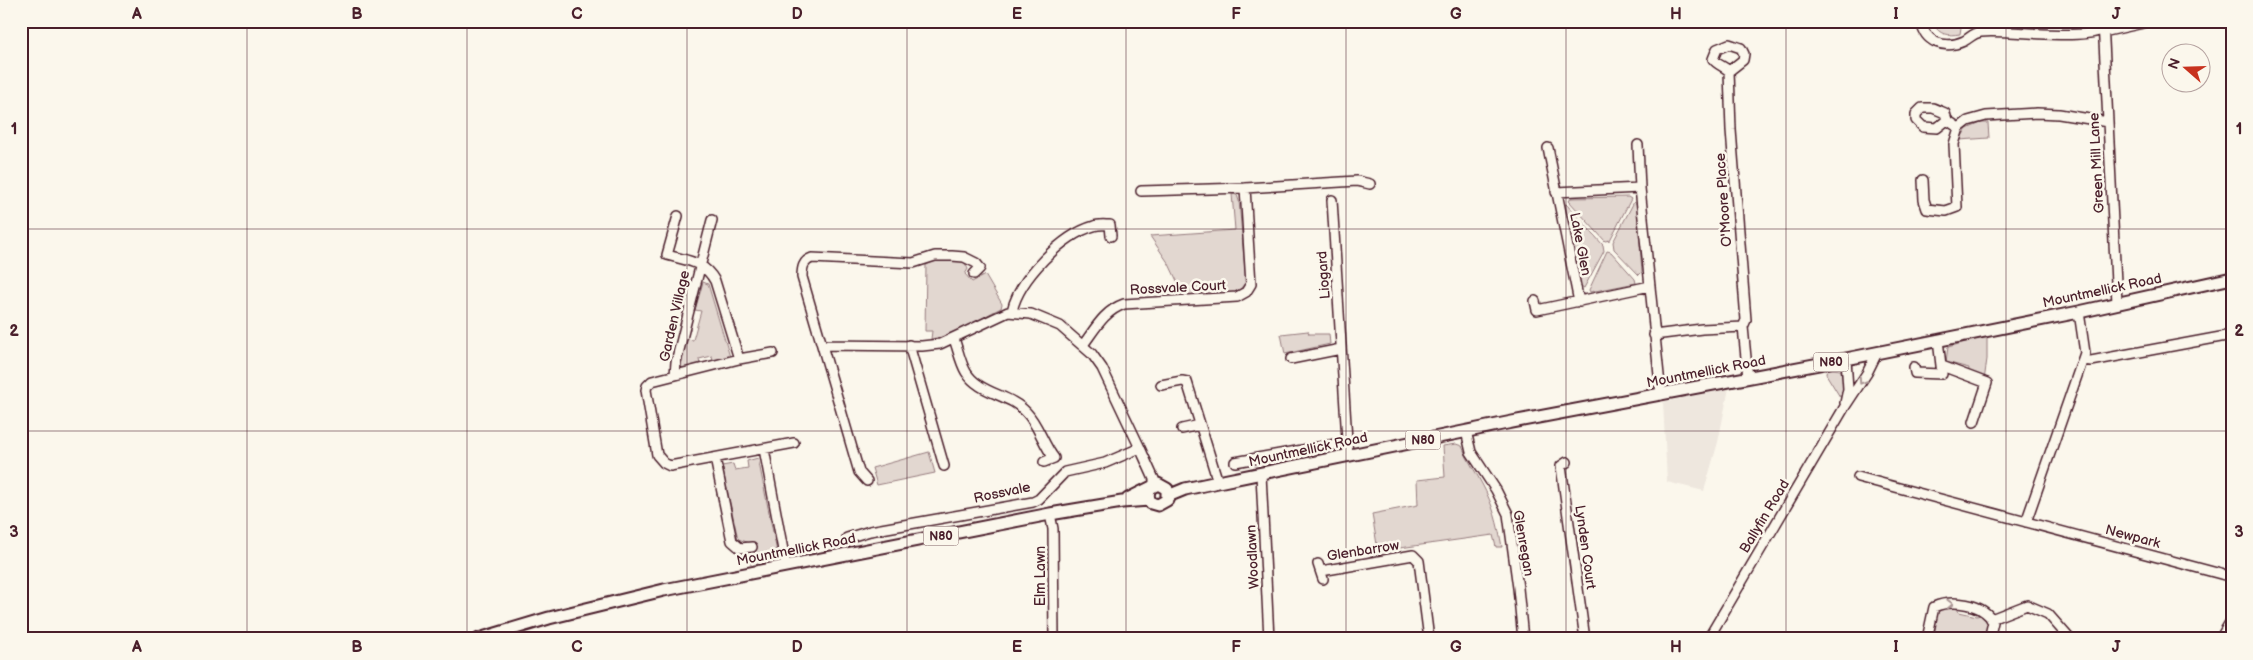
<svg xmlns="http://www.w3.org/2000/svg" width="2253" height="660" font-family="'Balsamiq Sans',sans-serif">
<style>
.built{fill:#eee7de}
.green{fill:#e2d7d0;stroke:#967b7e}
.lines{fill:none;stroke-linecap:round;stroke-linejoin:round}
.minor-casing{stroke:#4a1f2b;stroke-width:12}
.major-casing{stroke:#4a1f2b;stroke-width:15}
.minor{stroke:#fbf7ec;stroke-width:9}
.major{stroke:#fbf7ec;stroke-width:11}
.oneway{stroke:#ab9695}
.grid{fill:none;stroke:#4a1f2b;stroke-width:1;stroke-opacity:0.55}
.labels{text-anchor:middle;stroke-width:5;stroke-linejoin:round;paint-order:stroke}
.shield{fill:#fbf7ec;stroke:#7f6065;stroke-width:1}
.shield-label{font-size:12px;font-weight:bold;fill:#4a1f2b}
.street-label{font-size:14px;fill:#4a1f2b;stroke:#fbf7ec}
.neatline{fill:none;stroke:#4a1f2b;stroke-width:2}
.grid-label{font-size:16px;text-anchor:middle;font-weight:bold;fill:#4a1f2b}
</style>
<rect width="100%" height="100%" fill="#fbf7ec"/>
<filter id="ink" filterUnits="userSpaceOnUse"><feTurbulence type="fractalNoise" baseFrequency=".02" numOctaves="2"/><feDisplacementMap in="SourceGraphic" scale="10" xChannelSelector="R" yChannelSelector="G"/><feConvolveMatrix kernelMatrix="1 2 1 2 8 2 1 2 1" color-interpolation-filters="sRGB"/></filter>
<g filter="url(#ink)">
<!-- built -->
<path class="built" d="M1729 388 1718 442 1704 491 1667 482 1663 402Z"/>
<!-- green -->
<path class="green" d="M1962 21 1960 34C1947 36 1940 35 1933 24Z
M1981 123H1988L1989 138 1959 140 1967 129Z
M1232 194 1237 195 1239 201 1246 282 1236 294 1185 298 1169 264 1150 236 1235 230Z
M1628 197 1631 199 1610 240 1605 241 1569 201 1571 198Z
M1634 202 1637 204 1642 272 1639 275 1614 249 1613 242Z
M1566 204 1603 245 1604 251 1584 288 1581 286 1564 205Z
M1607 251 1611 252 1635 279 1636 283 1590 292 1589 290Z
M937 260 959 261 965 263 968 269 965 274 972 282 985 275 1002 304 1001 308C978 319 957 336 931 339L932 331H925L926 265Z
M703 282 708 284 730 357 714 363 712 356 699 359 700 366 684 369 680 367 687 339 693 340 701 311 695 310Z
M1308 331 1309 334H1329L1330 344 1285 354 1281 334Z
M1987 336V359L1984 381 1968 375 1969 368 1946 362 1948 347Z
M1827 368 1841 370 1844 391 1842 397H1840L1826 374Z
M1456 444 1462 446C1467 460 1475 470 1482 484 1493 504 1498 525 1502 547H1496L1493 535 1378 551 1372 514 1418 505 1417 480 1445 477 1443 446Z
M929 452 935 473 877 485 872 468Z
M758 458 778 557 750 564 747 542 738 539 722 466 733 464 735 470 748 468 747 461Z
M1944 607H1956L1959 612 1977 616 1983 614 1989 624 1982 639H1933L1936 625 1933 621 1936 614Z"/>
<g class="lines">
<defs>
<path id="minor" d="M1921 21C1924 42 1944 50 1964 41 1970 38 1973 33 1981 32 2006 29 2085 41 2103 29
M2103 21 2117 303
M2103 32 2152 21
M1729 71C1724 66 1717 65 1713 59L1717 49 1729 44 1741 48 1744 54 1743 60 1729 71 1731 130 1746 320 1743 327 1748 378
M1947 120 1945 113 1933 108H1922L1916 114V120L1923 127 1937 128 1947 120 1959 128
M1638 145 1640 188 1661 395
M1548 148 1579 302
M1923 180 1924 200 1927 209 1946 211 1957 207 1954 144 1959 128 1968 121 1986 116 2037 113 2059 114 2108 122
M1141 191 1245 188 1357 181 1370 184
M1556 192 1640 188
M1332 200 1348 456
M678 216 667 255C688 261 704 261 715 281L739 359
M1535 301 1537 310 1650 286
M1012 311C1019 279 1062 235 1094 226 1099 224 1105 225 1110 225L1111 236
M1654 335 1702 329 1743 327
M954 339C958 349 960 362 966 372 979 394 1010 394 1026 412 1038 424 1043 444 1054 458L1044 462
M823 345 922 346 940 344 1008 312 1031 314 1060 326 1092 354 1102 368 1140 448
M909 345 944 466
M1083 345C1095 329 1104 311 1124 304L1237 297 1246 292 1251 284 1245 188
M773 353 739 359 652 381 647 386 646 390 657 455 664 463 670 466 794 443
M1291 359 1341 349
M2083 360 2091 361 2226 336H2232
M1942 366 1987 383 1974 422
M1914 367 1915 373 1942 374 1938 340
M675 375 676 362 712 220
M1161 385 1182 381 1187 382 1218 482
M1845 403 1848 389 1846 359
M1182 429 1200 425
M1466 431 1471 452 1496 490 1508 514 1518 588 1523 639
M764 449 786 566
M715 458 732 541 740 548 752 547
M1235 462 1347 442
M1567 462 1561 466 1585 639
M1261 474 1269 639
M1858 477 2232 577
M867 481 859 472 802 277C802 268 803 261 812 258L913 263 935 256H952L964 257 976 263 980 268 974 274
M1050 514 1053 529 1054 639
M2026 522 2085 353 2079 312
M847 538 870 531 1033 502 1039 499 1065 472 1105 463 1140 448 1154 479V485
M1318 564 1323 579
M1321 571 1413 555 1419 561 1429 639
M1991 619 2027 605 2048 614 2070 639
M1708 639 1844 408 1867 373 1877 353
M1927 639 1934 607C1951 599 1984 603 1993 622L1989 639
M2089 639H2103
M2220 639 2232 619"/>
<path id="major" d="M1168 496 1185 489 1218 482 1512 422 1846 359 2079 312 2232 278
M1128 499 1158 484 1167 489V500L1158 505 1151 503 1148 497 1149 490
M479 639 549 618 664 590 1050 514 1122 502 1149 500"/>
</defs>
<!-- minor casing -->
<use href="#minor" class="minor-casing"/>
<!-- major casing -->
<use href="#major" class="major-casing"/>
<!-- minor -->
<use href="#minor" class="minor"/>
<!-- major -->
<use href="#major" class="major"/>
</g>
<!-- one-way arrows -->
<defs><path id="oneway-chevron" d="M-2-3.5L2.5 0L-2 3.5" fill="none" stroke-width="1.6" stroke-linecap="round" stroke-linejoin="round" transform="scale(1.25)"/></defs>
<g class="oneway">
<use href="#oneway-chevron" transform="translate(1862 381) rotate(123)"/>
<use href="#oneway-chevron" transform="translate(1950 604) rotate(-2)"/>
</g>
</g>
<!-- grid -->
<path class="grid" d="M247 21V639M467 21V639M687 21V639M907 21V639M1126 21V639M1346 21V639M1566 21V639M1786 21V639M2006 21V639M21 229H2232M21 431H2232"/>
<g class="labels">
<!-- shield labels -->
<g class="shield">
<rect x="1813.5" y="352.5" width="35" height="19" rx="4"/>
<rect x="1405.5" y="430.5" width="35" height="19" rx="4"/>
<rect x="923.5" y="526.5" width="35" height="19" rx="4"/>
</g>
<g class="shield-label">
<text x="1831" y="366">N80</text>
<text x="1423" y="444">N80</text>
<text x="941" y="540">N80</text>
</g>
<!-- street labels -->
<g class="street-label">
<text transform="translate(2096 163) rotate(-93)" y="5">Green Mill Lane</text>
<text transform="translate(1723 200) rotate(-94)" y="5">O'Moore Place</text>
<text transform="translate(1581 244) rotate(79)" y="5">Lake Glen</text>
<text transform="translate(1323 275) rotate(-94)" y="5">Liogard</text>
<text transform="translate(1178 287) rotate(-3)" y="5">Rossvale Court</text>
<text transform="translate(2102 290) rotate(-12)" y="5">Mountmellick Road</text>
<text transform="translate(674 316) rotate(-77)" y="5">Garden Village</text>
<text transform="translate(1706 371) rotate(-11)" y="5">Mountmellick Road</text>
<text transform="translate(1308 449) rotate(-12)" y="5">Mountmellick Road</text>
<text transform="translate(1002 492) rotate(-12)" y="5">Rossvale</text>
<text transform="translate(1764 516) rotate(-59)" y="5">Ballyfin Road</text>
<text transform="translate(2133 536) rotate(15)" y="5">Newpark</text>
<text transform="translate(1524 543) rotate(80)" y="5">Glenregan</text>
<text transform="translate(1586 547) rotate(82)" y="5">Lynden Court</text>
<text transform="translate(796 549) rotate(-11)" y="5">Mountmellick Road</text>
<text transform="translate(1363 550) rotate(-9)" y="5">Glenbarrow</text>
<text transform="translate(1252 557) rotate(-93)" y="5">Woodlawn</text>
<text transform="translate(1040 576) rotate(-90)" y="5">Elm Lawn</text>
</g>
</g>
<!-- margin -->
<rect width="2253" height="660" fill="none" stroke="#fbf7ec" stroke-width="55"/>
<!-- north arrow -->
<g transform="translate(2186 68) rotate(290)"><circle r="24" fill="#fbf7ec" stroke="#b4a19f"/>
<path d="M0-4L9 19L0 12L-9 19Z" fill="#c8321e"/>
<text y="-8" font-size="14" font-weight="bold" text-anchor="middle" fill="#4a1f2b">N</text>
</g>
<rect x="28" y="28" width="2198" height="604" class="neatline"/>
<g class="grid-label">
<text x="137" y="19">A</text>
<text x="357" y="19">B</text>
<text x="577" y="19">C</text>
<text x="797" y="19">D</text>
<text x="1017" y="19">E</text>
<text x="1236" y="19">F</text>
<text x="1456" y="19">G</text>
<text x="1676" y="19">H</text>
<text x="1896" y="19">I</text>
<text x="2116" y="19">J</text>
<text x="14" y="134">1</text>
<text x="2239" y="134">1</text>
<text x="14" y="336">2</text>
<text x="2239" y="336">2</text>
<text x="14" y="537">3</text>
<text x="2239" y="537">3</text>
<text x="137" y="652">A</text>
<text x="357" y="652">B</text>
<text x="577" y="652">C</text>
<text x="797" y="652">D</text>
<text x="1017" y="652">E</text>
<text x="1236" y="652">F</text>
<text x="1456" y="652">G</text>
<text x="1676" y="652">H</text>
<text x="1896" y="652">I</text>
<text x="2116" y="652">J</text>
</g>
</svg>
